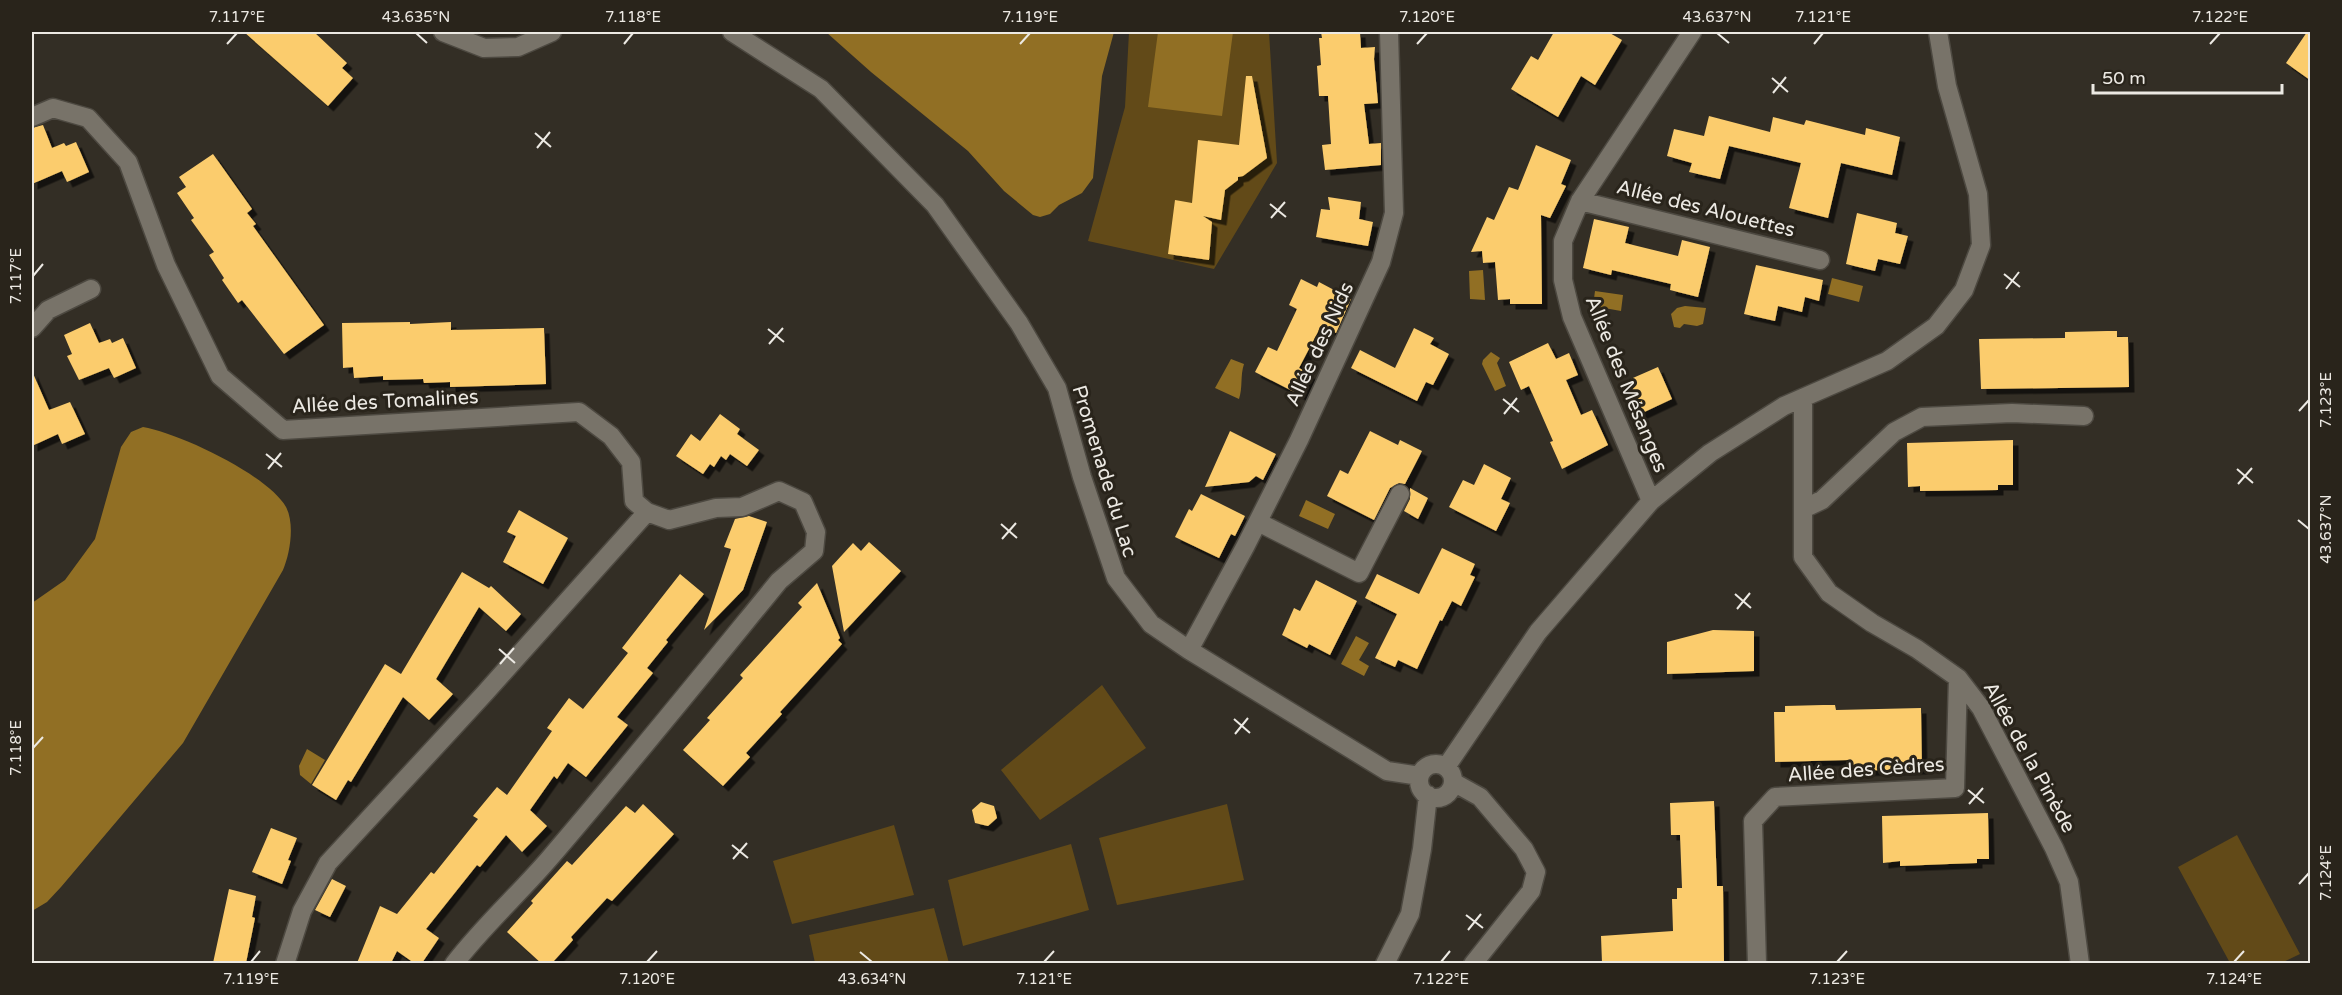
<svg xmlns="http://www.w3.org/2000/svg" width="2342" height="995" font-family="'Varela Round',sans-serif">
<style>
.green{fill:#624a18}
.water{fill:#916f24}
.building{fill:#fbcc6d;filter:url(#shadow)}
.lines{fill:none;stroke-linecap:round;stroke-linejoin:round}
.minor-casing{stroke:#4d4941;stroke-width:21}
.minor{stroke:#787369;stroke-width:18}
.ticks{fill:none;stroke:#ece9e3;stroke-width:2}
.labels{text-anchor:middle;stroke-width:6;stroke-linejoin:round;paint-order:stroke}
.street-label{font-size:20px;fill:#ece9e3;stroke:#29241b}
.neatline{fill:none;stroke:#ece9e3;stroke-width:2}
.ticks-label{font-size:15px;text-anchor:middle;fill:#ece9e3}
</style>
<defs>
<filter id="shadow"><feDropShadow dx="5.5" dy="5.5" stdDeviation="0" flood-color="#0009"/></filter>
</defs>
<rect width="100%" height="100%" fill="#332e25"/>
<!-- green -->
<path class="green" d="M1129 32H1269L1277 163 1214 269 1088 241 1125 107Z
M1102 685 1146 748 1040 820 1001 770Z
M1227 804 1244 880 1117 905 1099 838Z
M894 825 914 895 792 924 773 861Z
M2237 835 2300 954 2281 963H2230L2178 867Z
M1071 844 1089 910 963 946 948 880Z
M934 908 949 963H815L809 935Z"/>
<!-- water -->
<path class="water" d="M826 32H1114L1102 76 1093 178 1082 193 1059 205 1050 214 1040 217 1033 215 1004 191 968 151 871 72Z
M1158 32H1233L1222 116 1148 107Z
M1483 270 1485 300 1470 299 1469 271Z
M1832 278 1863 286 1859 302 1828 294Z
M1595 291 1623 295 1621 311 1593 306Z
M1685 306 1706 308 1703 324 1697 326 1684 324 1680 328 1674 327 1671 314 1677 308Z
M1491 352 1500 358 1497 363 1506 386 1495 391 1482 364 1483 360Z
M1231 359 1244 364C1240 376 1243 387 1239 399L1215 388Z
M143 427C179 433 268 475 286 507 295 524 290 554 283 570L183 743 61 887 47 902 32 911V603L65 580 95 539 121 447 131 432Z
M1306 500 1335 514 1328 529 1299 516Z
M1356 636 1369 643 1359 660 1369 666 1364 676 1341 664Z
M307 749 325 760 311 784 300 775 299 766Z"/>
<!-- building -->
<path class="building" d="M244 32H314L347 63 342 68 353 78 328 106Z
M1321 32H1360L1361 48 1375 47 1374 59 1378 103 1364 104 1369 144 1381 143V165L1325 170 1322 145 1331 144 1328 96H1319L1317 66 1321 65 1319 38H1322Z
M1554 32H1608L1622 40 1595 85 1581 76 1558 117 1511 89 1531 56 1538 60Z
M2307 32H2310V80L2286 63Z
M1246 76H1252L1267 158 1243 176 1238 177V180L1225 190 1221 220 1203 216 1212 222 1209 260 1168 254 1175 200 1192 203 1198 140 1239 145Z
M1709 116 1770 132 1773 117 1804 125 1806 120 1865 135 1866 128 1900 137 1892 175 1841 163 1828 218 1789 208 1801 163 1729 146 1720 179 1689 172 1692 163 1667 156 1674 129 1704 136Z
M43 125 52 148 64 143 66 146 76 142 89 172 67 182 62 171 32 184V128Z
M1536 145 1571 160 1561 184 1566 186 1550 218 1541 215 1542 304H1510V299L1498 300 1495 262 1483 263 1482 251 1471 252 1487 217 1494 220 1509 187 1518 190Z
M213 154 252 209 247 213 256 224 253 226 324 325 284 354 242 300 238 303 222 280 224 278 209 255 214 252 191 220 194 218 177 193 186 187 179 177Z
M1328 197 1361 202 1359 219 1373 222 1368 246 1316 237 1321 209 1330 210Z
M1857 213 1897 223 1895 233 1908 236 1900 264 1878 259 1875 271 1846 264Z
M1594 219 1629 227 1625 243 1678 256 1682 240 1710 247 1698 297 1670 290 1671 284 1612 270 1611 275 1583 268Z
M1756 265 1823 280 1819 301 1805 297 1802 312 1778 306 1775 321 1744 314Z
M1301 279 1317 287 1319 282 1351 299 1336 333 1321 326 1299 368 1312 375 1302 396 1255 372 1268 347 1277 351 1297 309 1289 305Z
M410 322V324L451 322V330L544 328 546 384 450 387V382L424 383 423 379 383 380V376L354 378 353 367 343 368 342 323Z
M90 323 99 343 110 339 112 343 123 338 136 368 114 378 109 368 79 380 67 356 72 354 64 335Z
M1414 328 1434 338 1430 344 1449 354 1433 385 1426 382 1417 401 1351 368 1360 350 1395 368Z
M2107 331H2117V337H2128L2129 387 1981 389 1979 339 2065 338V332Z
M1548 343 1556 359 1569 353 1578 375 1566 380 1581 415 1592 410 1608 445 1562 469 1550 442 1553 441 1529 386 1521 390 1509 362Z
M1658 367 1672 399 1638 415 1628 393 1631 391 1626 381Z
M32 371 49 410 70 402 85 434 62 444 58 434 32 446Z
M720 414 740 429 737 434 759 450 747 466 730 454 726 460 721 456 714 467 710 464 703 474 676 456 691 434 700 441Z
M1230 431 1276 454 1263 480 1256 476 1249 482 1205 487Z
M1370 431 1398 445 1400 440 1422 451 1405 484 1399 483 1390 488 1374 520 1327 496 1340 470 1348 474Z
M2013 440V485H1998V490L1920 491V486L1908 487 1907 443Z
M1484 464 1511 478 1501 499 1510 503 1496 531 1449 507 1463 480 1474 485Z
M1410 488 1428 498 1418 519 1404 511 1410 499Z
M1201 494 1245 516 1235 536 1231 534 1219 558 1175 537 1189 509 1192 511Z
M519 510 568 538 543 584 503 562 516 536 507 532Z
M749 516 767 522 743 590 704 630 731 549 724 547 735 519Z
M869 542 901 571 844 632 832 566 853 543 861 551Z
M1442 548 1475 564 1470 575 1475 577 1461 606 1452 601 1442 621 1440 620 1417 669 1398 660 1395 667 1375 658 1397 614 1365 598 1377 574 1419 594Z
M462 572 489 588 491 586 521 614 506 631 479 607 436 679 453 694 429 720 403 697 351 782 348 780 336 800 312 785 385 664 401 674Z
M680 574 704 594 666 640 668 642 647 668 653 673 617 717 628 725 586 777 568 763 557 779 554 776 530 810 547 826 522 852 506 835 480 867 477 865 426 929 439 938 422 963H414L397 951 391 963H357L380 906 397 914 431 872 434 874 478 819 473 816 497 787 507 795 552 731 547 728 569 698 583 709 628 653 622 648Z
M1316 580 1357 601 1330 655 1309 644 1307 648 1282 635 1294 608 1300 611Z
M817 583 840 638 838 640 842 644 780 712 782 714 746 753 750 757 723 786 683 750 710 720 707 718 743 678 740 675 802 607 798 603Z
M1713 630 1754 631V671L1667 674V642Z
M1823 705H1835L1836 710 1921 708 1922 769 1849 771 1848 760 1775 762 1774 712H1785V706Z
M1714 801 1717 886H1723L1724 963H1602L1601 936 1673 931 1672 899H1677V888H1682L1680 835H1671L1670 803Z
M981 802 994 806 997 818 988 826 975 823 972 810Z
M643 804 674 834 612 901 607 898 571 937 573 940 552 963H541L507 932 533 903 531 901 567 861 572 865 626 806 635 813Z
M1988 813 1989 859H1977V863L1949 864 1900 866V861L1883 863 1882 816Z
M271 828 297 838 288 860 291 861 282 884 252 872Z
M332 879 346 886 330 917 315 910Z
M229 889 256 896 252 917 255 918 246 963H213Z"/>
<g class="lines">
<defs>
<path id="minor" d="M443 32 484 48 518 47 552 32
M732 32 821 89 935 205 1019 323 1057 388 1082 477 1116 578 1151 624 1189 650 1387 771 1420 776
M32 117 53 108 88 118 128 162 166 265 220 376 283 430 579 412 611 436 631 462 634 501 647 512 669 520 716 508 742 507 779 491 803 502 816 532 814 551 779 581C703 674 627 768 549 859 518 895 483 926 454 964
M1580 201 1820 260
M32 328 48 310 91 289
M1803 398V557L1829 593 1872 623 1917 649 1958 678 1981 708 2054 848 2069 882 2080 964
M1651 501 1572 317 1563 280V241L1580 201 1692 32
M1803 509 1822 500 1894 432 1922 417 2012 413 2084 416
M1258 522 1359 573 1400 494
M1189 650 1245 547 1299 440 1381 262 1394 213 1389 32
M1419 781a17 17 0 1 1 34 0a17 17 0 1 1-34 0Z
M1446 767 1538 632 1651 501 1710 453 1784 406 1887 361 1936 326 1964 290 1981 245 1978 194 1947 86 1938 32
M1453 782 1480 797 1524 849 1536 872 1531 891 1473 964
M285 964 302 911 328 863 485 693 647 512
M1385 964 1410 914 1422 849 1428 795
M1757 964 1753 821 1775 797 1955 788 1958 678"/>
</defs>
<!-- minor casing -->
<use href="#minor" class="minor-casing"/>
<!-- minor -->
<use href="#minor" class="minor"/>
</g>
<!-- ticks -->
<path class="ticks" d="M416 33 427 43M1717 33 1729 43M227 44 237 33M624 44 633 33M1020 44 1030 33M1417 44 1427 33M1814 44 1823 33M2210 44 2220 33M1772 78 1788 92M1773 93 1786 77M535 133 551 147M537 148 550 132M1270 204 1286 217M1271 218 1285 202M2004 274 2020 287M33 276 43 264M2006 289 2019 272M768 329 784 342M769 344 783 328M1503 399 1519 412M2299 411 2309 400M1504 414 1517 398M266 454 282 467M268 469 281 453M2237 469 2253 483M2238 484 2252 468M2298 520 2309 529M1001 524 1017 538M1002 539 1016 523M1735 594 1751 608M1737 609 1750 593M499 649 515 663M500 664 514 648M1234 719 1250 733M1235 734 1248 718M33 748 43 737M1968 790 1984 803M1969 804 1983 788M732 845 748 858M733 859 747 843M2299 884 2309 873M1466 915 1483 928M1468 930 1481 914M860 952 872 962M251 962 260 951M647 962 657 951M1044 962 1054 951M1441 962 1450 951M1837 962 1847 951M2234 962 2244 951"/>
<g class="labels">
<!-- street labels -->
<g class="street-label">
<text transform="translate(1706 208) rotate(14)" y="7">Allée des Alouettes</text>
<text transform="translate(1319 344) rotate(-65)" y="7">Allée des Nids</text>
<text transform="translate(1627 384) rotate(68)" y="7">Allée des Mésanges</text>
<text transform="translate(385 401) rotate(-3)" y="7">Allée des Tomalines</text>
<text transform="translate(1105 471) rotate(73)" y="7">Promenade du Lac</text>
<text transform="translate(2030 757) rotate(61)" y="7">Allée de la Pinède</text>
<text transform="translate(1866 769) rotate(-4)" y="7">Allée des Cèdres</text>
</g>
</g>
<!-- border -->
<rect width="2342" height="995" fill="none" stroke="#29241b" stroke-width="66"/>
<!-- scale -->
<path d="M2093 84v9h189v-9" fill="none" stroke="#ece9e3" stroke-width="3"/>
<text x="2102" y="84" font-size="18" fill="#ece9e3" stroke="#29241b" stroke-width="4.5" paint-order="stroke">50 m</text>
<rect x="33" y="33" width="2276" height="929" class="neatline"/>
<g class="ticks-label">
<text x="237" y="22">7.117°E</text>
<text x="416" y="22">43.635°N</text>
<text x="633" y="22">7.118°E</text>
<text x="1030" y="22">7.119°E</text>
<text x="1427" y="22">7.120°E</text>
<text x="1717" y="22">43.637°N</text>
<text x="1823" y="22">7.121°E</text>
<text x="2220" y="22">7.122°E</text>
<text transform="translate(16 276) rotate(-90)" y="5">7.117°E</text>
<text transform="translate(2326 400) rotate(-90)" y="5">7.123°E</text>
<text transform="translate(2326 529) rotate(-90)" y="5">43.637°N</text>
<text transform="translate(16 748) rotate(-90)" y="5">7.118°E</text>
<text transform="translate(2326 873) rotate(-90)" y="5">7.124°E</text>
<text x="251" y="984">7.119°E</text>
<text x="647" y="984">7.120°E</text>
<text x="872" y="984">43.634°N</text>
<text x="1044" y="984">7.121°E</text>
<text x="1441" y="984">7.122°E</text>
<text x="1837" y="984">7.123°E</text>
<text x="2234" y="984">7.124°E</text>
</g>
</svg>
